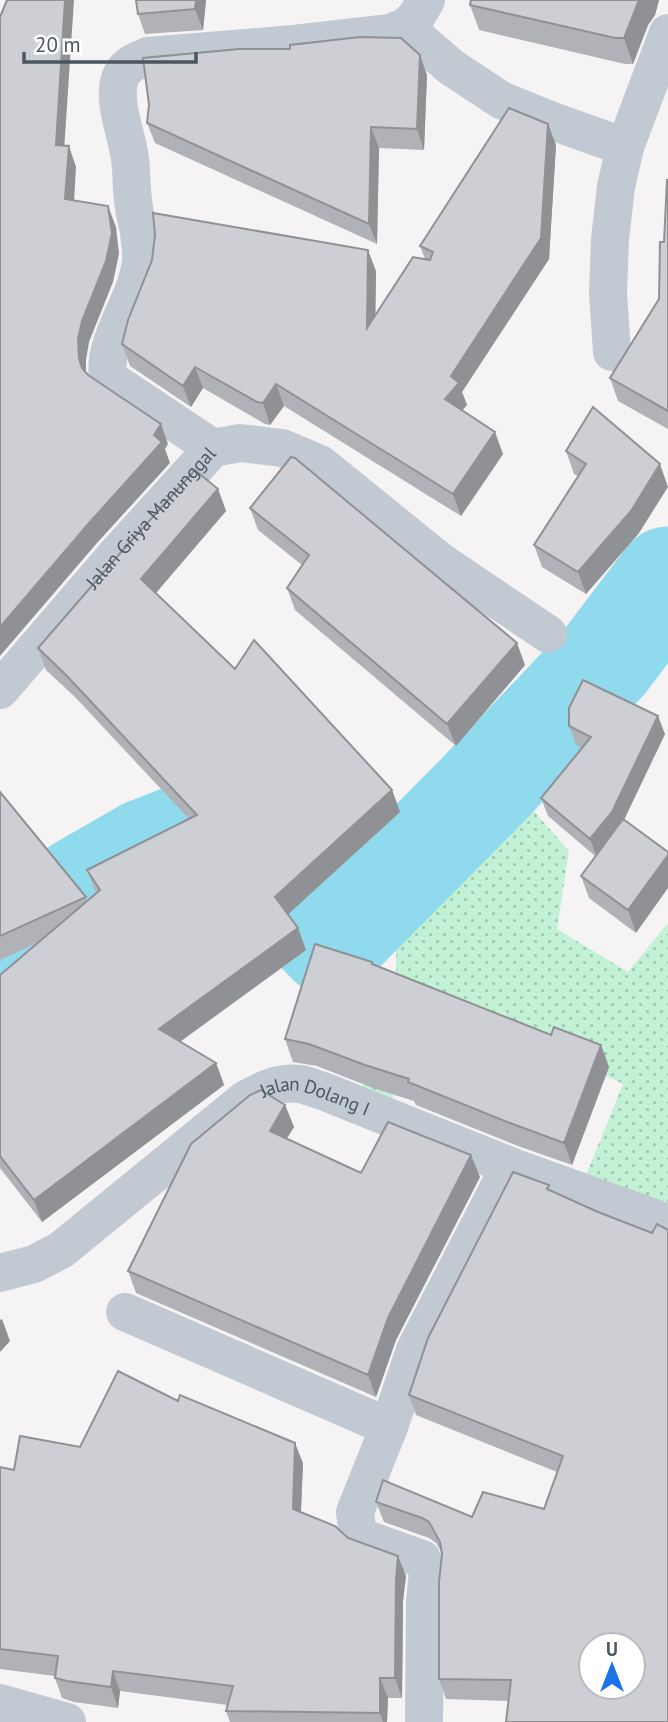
<svg xmlns="http://www.w3.org/2000/svg" width="668" height="1722" font-family="'PT Sans',sans-serif">
<style>
.grass{fill:url(#grass-dots)}
.lines{fill:none;stroke-linecap:round;stroke-linejoin:round}
.river{stroke:#90daee;stroke-width:103}
.street{stroke:#c1cad2;stroke-width:38}
.wall{fill:#b0b2b7}
.shaded-wall{fill:#909195}
.building{fill:#cdcfd5;stroke:#909195;stroke-width:2;fill-rule:evenodd}
.labels{text-anchor:middle;stroke-width:6;stroke-linejoin:round;paint-order:stroke}
.street-label{font-size:19px;fill:#4a5661;stroke:#fff}
</style>
<defs>
<pattern id="grass-dots" width="8" height="8" patternUnits="userSpaceOnUse" patternTransform="scale(1.75)"><rect width="8" height="8" fill="#c3f1d5"/><path d="M2 2h.1M6 6h.1" fill="none" stroke="#a0c6b0" stroke-width="1.8" stroke-linecap="round"/></pattern>
</defs>
<rect width="100%" height="100%" fill="#f5f3f3"/>
<!-- grass -->
<path class="grass" d="M515 790 569 851 557 929 628 972 668 923V1239L575 1202 623 1084 558 1053 445 1016 381 1115 359 1093 375 1060 396 970V908Z"/>
<g class="lines">
<!-- river -->
<path class="river" d="M0 958 80 888 146 850 213 824 330 944 478 795 605 661 668 578"/>
<!-- street -->
<g class="street">
<path d="M405 27 451 67 501 100 555 122 625 147"/>
<path d="M612 352 608 293 610 239 616 187 625 147 668 33"/>
<path d="M213 448 108 378C102 339 138 300 141 260 142 252 140 242 139 233 138 224 135 216 134 207 131 191 132 174 130 158 127 135 110 96 122 74 127 64 138 60 148 56L294 44 390 33 405 27 416 17 426 0"/>
<path d="M213 448 240 443 282 448 320 464 441 562 548 634"/>
<path id="s1" d="M0 690 114 557 213 448"/>
<path id="s2" d="M0 1273 34 1264 61 1250 246 1099C263 1090 280 1081 300 1084 310 1086 319 1090 328 1093L510 1166 668 1223"/>
<path d="M125 1312 389 1427"/>
<path d="M0 1703 67 1722"/>
<path d="M424 1722 425 1601 428 1572 422 1559 363 1538 357 1528 355 1512 389 1427 415 1350 510 1166"/>
</g>
</g>
<!-- wall -->
<path class="wall" d="M136 0H206L203 30 145 34 138 14Z
M471 0H659L655 15 648 25 633 64H625L479 30 470 5Z
M427 75 424 150 379 148 377 244 155 143 147 123Z
M548 124 556 145 549 259 462 392 467 405 462 410 503 454 461 516 284 406 270 425 265 424 203 388 191 407 130 366 122 344 376 271 375 315 425 259 420 246Z
M668 180V429L618 401 610 378 659 299 664 242Z
M593 407 639 533 586 594 542 567 534 545 578 476 574 474 566 451Z
M218 489 226 511 156 593 235 669 392 790 400 812 288 914 298 928 306 950 180 1042 216 1063 224 1085 42 1222 0 1168V975L37 943 0 960V792L86 897 87 901 96 893 87 870 189 819 75 697 46 670 38 648Z
M250 508 525 665 456 746 295 610 287 588 302 565 258 530Z
M569 726 665 734 624 820 636 933 589 898 581 876 595 856 548 816 541 798 582 748 576 745Z
M372 962 373 965 551 1035 601 1045 609 1067 572 1165 518 1146 416 1105 414 1101 373 1088 317 1066 293 1062 285 1039Z
M285 1105 294 1127 286 1139 361 1173 480 1177 396 1340 376 1397 136 1293 128 1271Z
M551 1191 598 1212 652 1233 509 1701 446 1699 439 1679 442 1553 436 1543 429 1538 384 1522 376 1502 472 1517 544 1509 557 1472 416 1415 409 1395Z
M80 1447 303 1463 301 1512 348 1538 398 1556 406 1576 403 1601 402 1698H388L387 1722H230L226 1711 228 1705 120 1691 118 1708 74 1702 62 1698 55 1678V1676L0 1669V1467L14 1470Z"/>
<!-- shaded-wall -->
<path class="shaded-wall" d="M65 0H74L63 166 56 145Z
M196 0H206L203 30 195 9Z
M638 0H659L655 15 648 25 633 64 624 38Z
M420 55 427 75 424 150 417 129Z
M548 124 556 145 549 259 462 392 467 405 453 421 445 399 451 376Z
M371 127 379 148 377 244 369 224Z
M69 146 76 167 73 219 65 199Z
M108 206 116 227 119 254 113 282 89 342 86 360V379L79 358 78 339Z
M368 250 376 271 375 350 367 328Z
M195 367 203 388 191 407 183 386Z
M276 384 284 406 270 425 263 403Z
M161 424 168 444 165 449 170 463 97 543 0 656V627L154 435Z
M495 432 503 454 461 516 453 494Z
M660 464 668 487 639 533 586 594 578 572Z
M218 489 226 511 149 601 141 579Z
M517 643 525 665 456 746 447 724Z
M658 716 665 734 619 830 597 857 590 839Z
M392 790 400 812 283 919 275 897Z
M668 855V888L636 933 628 910Z
M298 928 306 950 167 1051 159 1029Z
M601 1045 609 1067 572 1165 564 1143Z
M216 1063 224 1085 42 1222 34 1200Z
M285 1105 294 1127 278 1153 270 1131Z
M471 1155 480 1177 396 1340 376 1397 368 1375 388 1318Z
M2 1319 10 1341 0 1352V1320Z
M295 1443 303 1463 300 1529 293 1509Z
M398 1556 406 1576 403 1601 402 1698 395 1678 396 1580Z
M113 1671 120 1691 118 1708 111 1687Z
M380 1678 388 1698 387 1722H383L380 1713Z"/>
<!-- building -->
<path class="building" d="M7 0H65L56 145 69 146 65 199 108 206 112 233 106 261 82 321 78 339 79 358 82 368 88 375 161 424 154 435 162 442 90 522 0 627V17Z
M136 0H196L195 9 138 14Z
M471 0H639L624 38H615L470 5Z
M360 37 401 38 420 55 417 129 371 127 369 224 147 123 149 105 143 58 239 49H290V45Z
M509 108 548 124 541 238 451 376 459 383 445 399 495 432 453 494 276 384 263 403 257 402 195 367 183 386 122 344 128 320 152 260 155 235 153 213 368 250 367 328 413 257 430 260 433 252 420 246Z
M667 180H668V411L610 378 659 299 660 242H664Z
M593 407 660 464 631 511 578 572 534 545 586 464 566 451Z
M291 457 295 458 517 643 447 724 287 588 309 555 250 508Z
M195 470 218 489 141 579 235 669 254 640 392 790 275 897 298 928 159 1029 216 1063 34 1200 0 1156V975L100 890 87 870 197 815 67 676 38 648 123 550Z
M583 680 658 716 612 812 590 839 541 798 591 737 569 726V708Z
M0 792 86 897 0 936Z
M623 819 668 852V855L628 910 581 876Z
M315 944 372 962V964L551 1035 554 1027 601 1045 564 1143 510 1123 408 1082 409 1079 365 1065 309 1044 285 1039Z
M261 1090 285 1105 270 1131 361 1173 388 1122 471 1155 388 1318 368 1375 128 1271 191 1144 250 1095Z
M513 1172 549 1185 547 1189 598 1212 652 1233 657 1224 668 1230V1722H506L511 1680 439 1679V1582L442 1554 440 1542 429 1522 422 1518 376 1502 383 1480 472 1517 483 1492 544 1509 563 1456 409 1395 428 1338ZM591 1645H633V1687H591Z
M118 1371 178 1401 180 1395 295 1443 293 1509 335 1526 348 1538 398 1556 396 1580 395 1678H380V1713L226 1711 233 1686 113 1671 111 1687 67 1681 55 1678 58 1656 0 1649V1467L14 1470 20 1436 80 1447Z"/>
<g class="labels">
<!-- street labels -->
<g class="street-label">
<text dy="7" stroke="none"><textPath href="#s1" startOffset="229">Jalan Griya Manunggal</textPath></text>
<text dy="7" stroke="none"><textPath href="#s2" startOffset="378">Jalan Dolang I</textPath></text>
</g>
</g>
<!-- north arrow -->
<g transform="translate(612 1666)"><circle r="33" fill="#ffffff" stroke="#b7bbc0" stroke-width="2"/>
<path d="M0-5L12 26L0 18L-12 26Z" fill="#1a73e8"/>
<text y="-10" font-size="19" font-weight="bold" text-anchor="middle" fill="#4a5661">U</text>
</g>
<!-- scale -->
<path d="M24 52v10h172v-10" fill="none" stroke="#4a5661" stroke-width="3.5"/>
<text x="35" y="52" font-size="21" fill="#4a5661" stroke="#ffffff" stroke-width="5" paint-order="stroke">20 m</text>
</svg>
